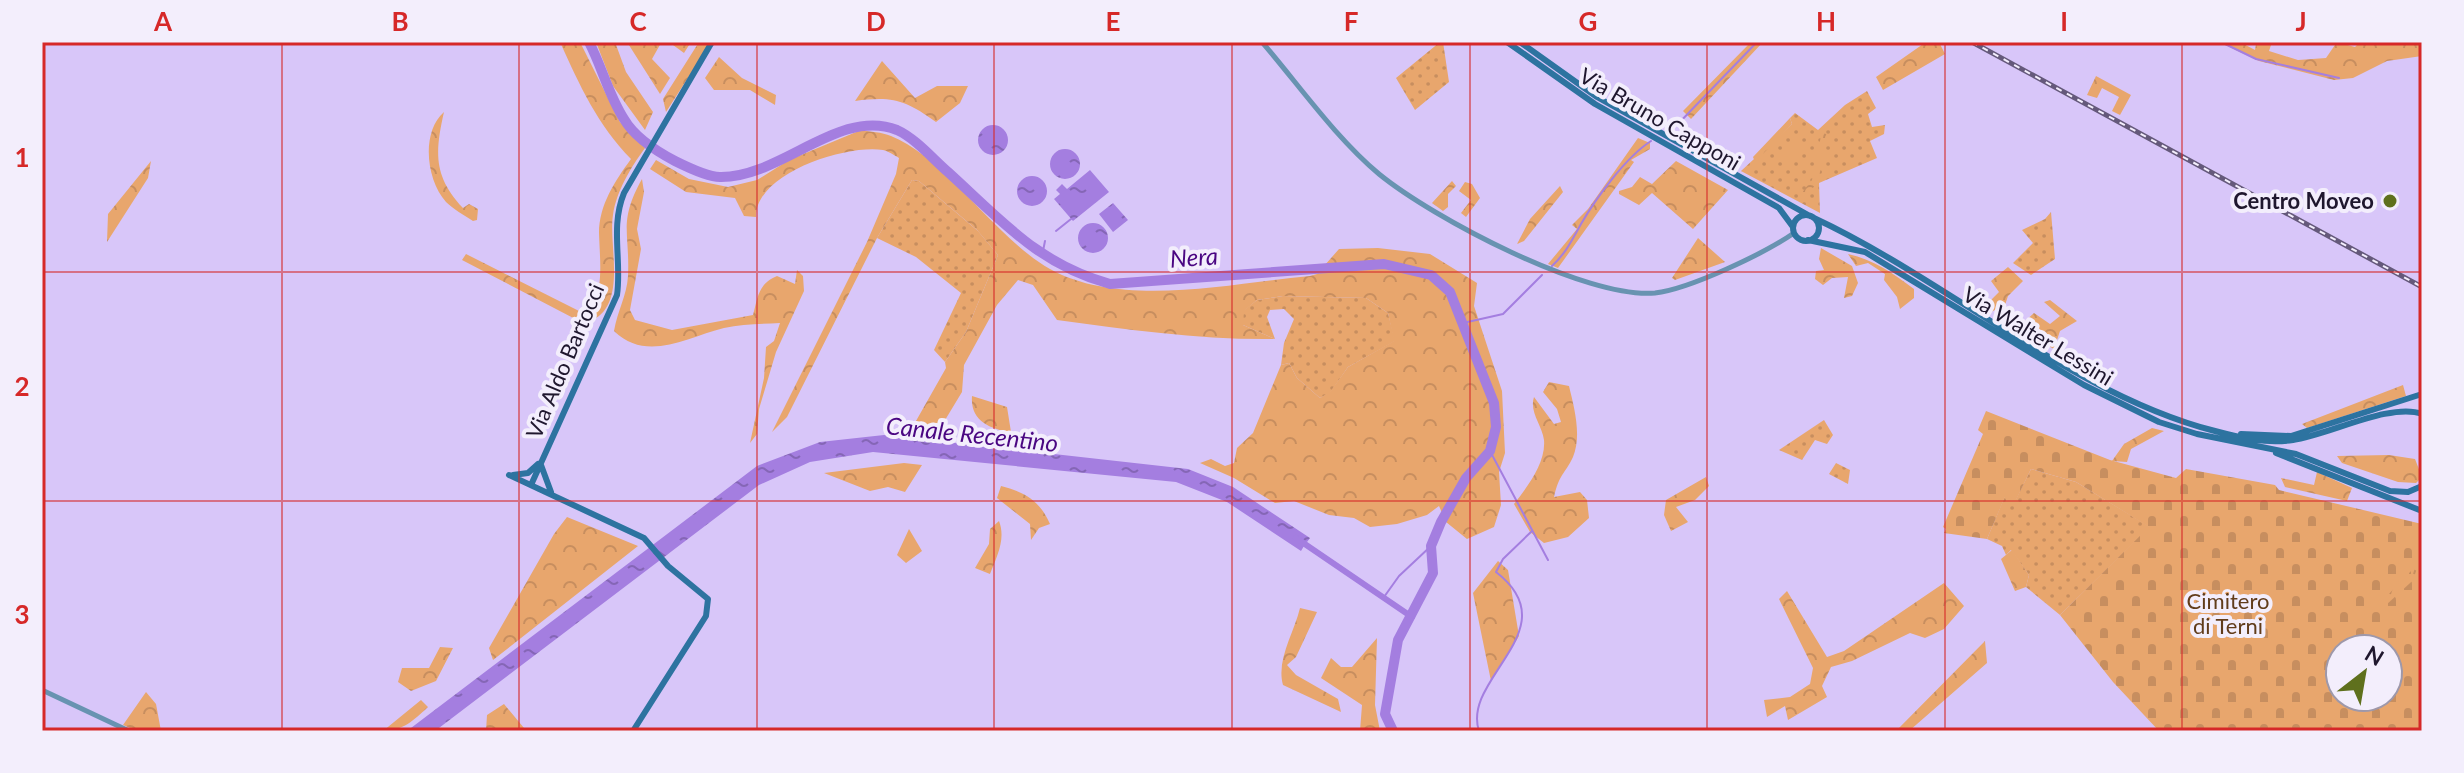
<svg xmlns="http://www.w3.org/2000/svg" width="2464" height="773" font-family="Lato,sans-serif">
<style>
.grass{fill:url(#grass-dots)}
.forest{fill:url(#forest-crowns)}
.cemetery{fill:url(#cemetery-stones);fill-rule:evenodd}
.park{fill:url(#park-tufts)}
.water{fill:url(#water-ripples)}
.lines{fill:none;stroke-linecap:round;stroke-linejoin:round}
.stream{stroke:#a47ee0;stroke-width:2}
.canal{stroke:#a47ee0;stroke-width:6}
.river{stroke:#a47ee0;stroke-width:10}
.tertiary{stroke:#6893b1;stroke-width:5}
.secondary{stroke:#2d73a0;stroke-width:6}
.rail-casing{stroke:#65597b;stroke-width:5}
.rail{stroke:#f3eefc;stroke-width:2;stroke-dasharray:6;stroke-linecap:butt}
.grid{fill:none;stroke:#d62828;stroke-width:2;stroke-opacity:0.55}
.poi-dot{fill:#5f701d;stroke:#f3eefc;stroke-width:3}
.labels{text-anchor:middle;stroke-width:8;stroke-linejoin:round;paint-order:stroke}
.street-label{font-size:22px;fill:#1f172e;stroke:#f3eefc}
.poi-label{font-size:22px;font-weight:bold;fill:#1f172e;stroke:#f3eefc;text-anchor:end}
.park-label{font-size:22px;fill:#613c1b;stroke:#f3eefc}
.water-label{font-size:24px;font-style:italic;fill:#4a0682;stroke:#f3eefc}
.neatline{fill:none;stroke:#d62828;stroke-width:3}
.grid-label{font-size:26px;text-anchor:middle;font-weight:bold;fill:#d62828}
</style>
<defs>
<pattern id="grass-dots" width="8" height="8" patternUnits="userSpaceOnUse" patternTransform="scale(2)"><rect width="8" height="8" fill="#e8a66d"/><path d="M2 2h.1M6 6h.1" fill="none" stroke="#c78e5f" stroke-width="1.8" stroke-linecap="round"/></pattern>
<pattern id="forest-crowns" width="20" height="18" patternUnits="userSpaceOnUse" patternTransform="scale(2)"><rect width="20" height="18" fill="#e8a66d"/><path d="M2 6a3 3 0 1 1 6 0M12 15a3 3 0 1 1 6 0" fill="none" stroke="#c78e5f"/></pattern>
<pattern id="cemetery-stones" width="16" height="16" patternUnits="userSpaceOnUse" patternTransform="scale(2)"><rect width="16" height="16" fill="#e8a66d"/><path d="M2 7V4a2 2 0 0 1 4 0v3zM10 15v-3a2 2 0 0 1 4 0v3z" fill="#c78e5f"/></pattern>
<pattern id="park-tufts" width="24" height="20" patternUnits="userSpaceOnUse" patternTransform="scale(2)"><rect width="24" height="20" fill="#e8a66d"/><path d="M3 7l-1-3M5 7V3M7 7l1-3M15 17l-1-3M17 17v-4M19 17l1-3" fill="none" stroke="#c78e5f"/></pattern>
<pattern id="water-ripples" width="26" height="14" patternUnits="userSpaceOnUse" patternTransform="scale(2)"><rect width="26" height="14" fill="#a47ee0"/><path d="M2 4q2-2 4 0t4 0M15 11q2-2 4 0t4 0" fill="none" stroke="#8566b6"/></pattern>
</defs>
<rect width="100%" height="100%" fill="#d8c6f9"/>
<!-- grass -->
<path class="grass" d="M1440 42H1443L1449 82 1415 110 1396 78Z
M1867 91 1876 108 1868 114 1872 127 1885 125 1884 134 1870 141 1877 158 1819 183 1820 213 1741 171 1792 124 1790 118 1795 113 1818 130 1845 105Z
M912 180 919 181 978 231 998 255 966 332 945 362 934 350 961 293 916 257 877 238Z
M2051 212 2055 259 2031 275 2013 263 2033 243 2022 230 2045 219Z
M1283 296 1366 298 1388 313 1395 341 1348 367 1330 393 1320 398 1297 378 1289 363 1281 365 1284 343 1294 319 1284 309 1270 310 1267 317 1275 339 1243 325V311L1257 300Z
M1824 420 1833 435 1827 444 1815 440 1802 460 1779 450Z
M1836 463 1850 470 1848 484 1829 474Z
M2031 469 2076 482 2150 527 2060 615 2026 587 2029 575 2011 550 2006 555 2002 546 1987 539 2005 496 2016 499Z"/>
<!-- forest -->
<path class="forest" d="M560 42H580L620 122 645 148C631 167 616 192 613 215 608 246 629 308 588 322L579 321 462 260 466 254 585 314 594 309C603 278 600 264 599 233 599 205 615 181 631 159 597 124 580 86 560 42Z
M596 42H615L626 72 653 112 645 130 613 86Z
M627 42H691L684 53 673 45 661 43 652 59 670 78 660 94Z
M699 42H711L666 112 663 99Z
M1751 42H1763L1691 119 1683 111Z
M1926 42H1939L1945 54 1883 90 1876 77Z
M2219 42H2240L2255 50 2256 44 2271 45 2269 51 2298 60 2326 58 2337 42 2355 47 2360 42H2422V56L2387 61 2353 78 2334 80 2259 61Z
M719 57 742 78 776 95 775 105 750 90H714L705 78Z
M882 61 915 98 937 86H968L960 103 936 122C905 100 893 96 855 101Z
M2096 76 2131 95 2120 115 2112 111 2119 97 2102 88 2097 98 2087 95Z
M444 112C435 152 433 176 463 208L469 204 478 209 477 220 473 221C464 215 453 209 446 202 426 180 421 132 444 112Z
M1790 118 1792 124 1755 162 1753 157Z
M861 130C870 132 882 132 891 136 946 158 995 238 1050 269 1122 309 1232 283 1310 276L1317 274 1339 249 1378 248 1430 254 1477 283 1474 306 1502 391 1505 453 1499 472 1501 505 1494 527 1467 539 1446 522 1439 506 1427 515 1397 524 1370 527 1354 518 1329 515 1294 501 1275 503 1234 478 1200 463 1211 459 1225 466 1234 463 1237 448 1253 433 1281 365 1289 363 1297 378 1320 398 1330 392 1348 367 1394 341 1388 313 1366 298 1283 296 1257 300 1244 311 1243 325 1275 339C1202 340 1130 330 1057 320L1033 285 1018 280 997 305 964 365 962 392 936 435 912 428 946 368 945 362 966 332 998 255 977 230 919 181 912 180 877 238 787 417 772 432 867 242 896 174 899 158C894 155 888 151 883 150 847 144 755 173 756 217L744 216 735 198 686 192 650 169 656 160 689 179 728 187 757 180 789 160Z
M1822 131 1828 136 1818 181 1807 196 1800 195 1812 180Z
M1638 138 1650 143V149L1631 160 1634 162 1558 268 1548 264 1577 229 1572 225 1588 209Z
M1801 144 1805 147 1795 162 1789 163 1784 155 1787 148Z
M151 161 148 178 107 242 108 214Z
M1676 161 1728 190 1693 229 1652 193 1639 205 1619 194V191L1632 187 1640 177 1652 184Z
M642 179 644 192 637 229 641 249 630 310 635 320 672 330 753 315C758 297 758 284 777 276L795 284 797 270 803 276 804 291 776 352 759 409 757 434 750 443 764 378 766 347 774 341 780 323C762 324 742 324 724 328 687 337 647 363 614 331 617 312 627 295 628 276 630 232 618 222 642 179Z
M1452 181 1456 186 1448 194V207L1443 211 1432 203Z
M1465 182 1472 184 1480 198 1466 217 1461 213 1471 200 1459 191Z
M1560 186 1563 192 1524 241 1517 244 1530 219Z
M1698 238 1725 262 1675 280 1672 278Z
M1821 248 1852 266 1858 283 1852 296 1844 298 1848 277 1832 278 1823 285 1815 279 1816 271 1824 270 1819 259Z
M1848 254C1874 260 1893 273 1914 289V298L1900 309 1897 297 1884 280 1885 274 1868 263 1856 266Z
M2008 267 2023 281 2008 296 2005 305 1991 312 1984 307 1999 292 1991 281Z
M2050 300 2077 321 2060 331 2054 349 2023 332V323L2034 313 2050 324 2060 316 2044 302Z
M1549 382 1569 386C1574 407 1582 435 1573 457 1565 474 1559 474 1554 497L1580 492 1587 500 1589 518 1568 537 1544 543 1530 532 1514 504C1527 487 1546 463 1544 440 1542 425 1529 412 1534 397L1554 424 1561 422 1557 409 1543 392Z
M2403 385 2406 396 2307 428 2302 424Z
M972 396 1007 407 1011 432C989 429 970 420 972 396Z
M2152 428 2164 431 2131 449 2127 462 2112 461 2124 444Z
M2389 455 2415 459 2422 477 2416 483 2398 482 2342 463 2337 456Z
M904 463 922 465 905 492 888 487 870 491 824 473Z
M2317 472 2352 488 2347 501 2285 487 2281 478 2314 485Z
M1706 477 1709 486 1695 500 1676 507 1688 522 1671 531 1664 515 1666 500Z
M1001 486C1025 492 1040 501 1050 524L1039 528 1031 540 1030 524 997 498Z
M567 517 638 546 493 660 489 648 554 534Z
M999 521C1006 539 997 556 990 574L975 568 989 544 990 529Z
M909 529 922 551 906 563 897 555Z
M2012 550 2029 575 2026 587 2015 591 2001 559Z
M1498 561 1508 570 1519 636 1491 681 1473 593Z
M1944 583 1964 606 1944 629 1925 638 1910 633 1852 661 1831 667 1822 686 1827 697 1788 720 1785 706 1767 717 1764 700 1790 697 1810 684 1813 668 1779 599 1787 591 1827 657 1844 651Z
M1300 608 1317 612 1296 657 1287 665 1296 675 1338 699 1341 712 1283 685C1276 660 1294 633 1300 608Z
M1377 638 1375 705 1380 731H1360L1362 705 1321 678 1331 658 1341 667H1352Z
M1985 641 1987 663 1909 731H1896Z
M440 647 453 648 436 681 411 691 398 682 402 668H429Z
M146 692 156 704 161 731H137L123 725Z
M421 700 428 707C414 720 403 731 383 731Z
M504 704 524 728 523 731H486L487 715Z"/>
<!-- cemetery -->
<path class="cemetery" d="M1986 411 2110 460 2176 478 2186 469 2275 485 2279 490 2422 524V731H2159L2113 682 2060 615 2149 527 2076 482 2031 469 2016 500 2005 497 1987 539 1944 533 1946 529 1943 527 1983 434 1978 430ZM2340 649H2388V697H2340Z"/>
<!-- park -->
<path class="park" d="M2413 569 2421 573 2386 605 2382 601Z"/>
<!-- water -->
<path class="water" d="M978 140a15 15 0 1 1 30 0a15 15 0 1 1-30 0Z
M1050 164a15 15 0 1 1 30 0a15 15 0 1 1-30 0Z
M1090 170 1109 192 1073 221 1054 199 1060 194 1056 190 1062 184 1067 189Z
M1017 191a15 15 0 1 1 30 0a15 15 0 1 1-30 0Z
M1113 203 1128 220 1113 232 1099 214Z
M1078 238a15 15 0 1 1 30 0a15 15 0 1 1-30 0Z
M884 435 1188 469 1233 487 1310 538 1307 542 1301 541 1304 546 1301 551 1227 502 1176 482 873 452 810 462 759 485 435 731H407L757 466 820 442Z"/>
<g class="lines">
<!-- stream -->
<path class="stream" d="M2221 42 2256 59 2339 78
M1676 126 1757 42
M1667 132 1668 131
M1056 231 1071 219
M1042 256 1045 241
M1552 266C1566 253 1572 240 1581 224 1596 198 1626 157 1651 141
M1463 323 1503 314 1542 275
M1490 451 1548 560
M1384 597 1399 576 1431 546
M1479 731C1461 678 1570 629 1496 572L1503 559 1532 531"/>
<!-- canal -->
<path class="canal" d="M1296 538 1412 617"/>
<!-- river -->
<path class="river" d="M589 42C602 67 609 96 624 119 635 138 656 151 675 161 687 167 707 177 720 177 781 178 839 107 897 130 915 138 933 159 948 172 1002 221 1038 264 1110 284L1384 264 1431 275 1450 292 1494 403 1496 427 1490 451 1466 478 1441 522 1431 546 1433 573 1398 640 1385 714 1393 731"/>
<!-- tertiary -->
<path class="tertiary" d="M1262 42C1299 85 1335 137 1379 174 1433 218 1586 299 1655 293 1690 289 1765 253 1794 233
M42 690 129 731"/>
<!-- secondary -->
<path class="secondary" d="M1507 42 1595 104 1779 208 1793 227
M1520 42 1597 97 1810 216
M1793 228a13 13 0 1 1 26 0a13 13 0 1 1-26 0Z
M1814 218C1947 280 2074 395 2215 431 2241 438 2266 444 2293 440 2329 435 2391 402 2422 414
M1808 240 1865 252 2084 385 2159 422 2197 434 2296 454 2390 491 2408 492 2422 486
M2241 434 2291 436 2422 394
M2276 453 2422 511
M541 465 551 492
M509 475 644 538 668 566 708 599 706 616 633 731
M513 475 528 473 538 464
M531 485 617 295C622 261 610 227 624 193L712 42"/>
<defs>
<path id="rail" d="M1972 42 2422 287"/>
</defs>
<!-- rail casing -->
<use href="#rail" class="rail-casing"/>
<!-- rail -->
<use href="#rail" class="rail"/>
</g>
<!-- grid -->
<path class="grid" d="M282 42V731M519 42V731M757 42V731M994 42V731M1232 42V731M1470 42V731M1707 42V731M1945 42V731M2182 42V731M42 272H2422M42 501H2422"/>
<!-- markers -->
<circle class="poi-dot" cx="2390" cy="201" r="8"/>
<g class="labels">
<!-- street labels -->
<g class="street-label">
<text transform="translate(1660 119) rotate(30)" y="8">Via Bruno Capponi</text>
<text transform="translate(2038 336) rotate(31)" y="8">Via Walter Lessini</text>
<text transform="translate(565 361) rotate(-67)" y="8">Via Aldo Bartocci</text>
</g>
<!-- poi labels -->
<g class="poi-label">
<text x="2374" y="209">Centro Moveo</text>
</g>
<!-- park labels -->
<g class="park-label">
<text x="2228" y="609">Cimitero<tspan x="2228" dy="25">di Terni</tspan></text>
</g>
<!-- water labels -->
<g class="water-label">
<text transform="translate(1194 258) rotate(-4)" y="8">Nera</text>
<text transform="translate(972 435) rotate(6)" y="8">Canale Recentino</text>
</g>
</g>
<!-- border -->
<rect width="2464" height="773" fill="none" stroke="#f3eefc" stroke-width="88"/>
<!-- north arrow -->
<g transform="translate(2364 673) rotate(31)"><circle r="38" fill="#f3eefc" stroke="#9e98aa" stroke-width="2"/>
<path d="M0-6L14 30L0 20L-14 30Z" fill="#5f701d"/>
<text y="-12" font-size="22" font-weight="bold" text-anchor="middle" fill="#1f172e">N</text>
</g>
<rect x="44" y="44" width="2376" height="685" class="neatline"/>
<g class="grid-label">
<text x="163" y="31">A</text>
<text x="400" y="31">B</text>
<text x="638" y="31">C</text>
<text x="876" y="31">D</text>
<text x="1113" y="31">E</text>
<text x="1351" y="31">F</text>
<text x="1588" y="31">G</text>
<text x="1826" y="31">H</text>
<text x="2064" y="31">I</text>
<text x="2301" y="31">J</text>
<text x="22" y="167">1</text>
<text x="22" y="396">2</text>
<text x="22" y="624">3</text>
</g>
</svg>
